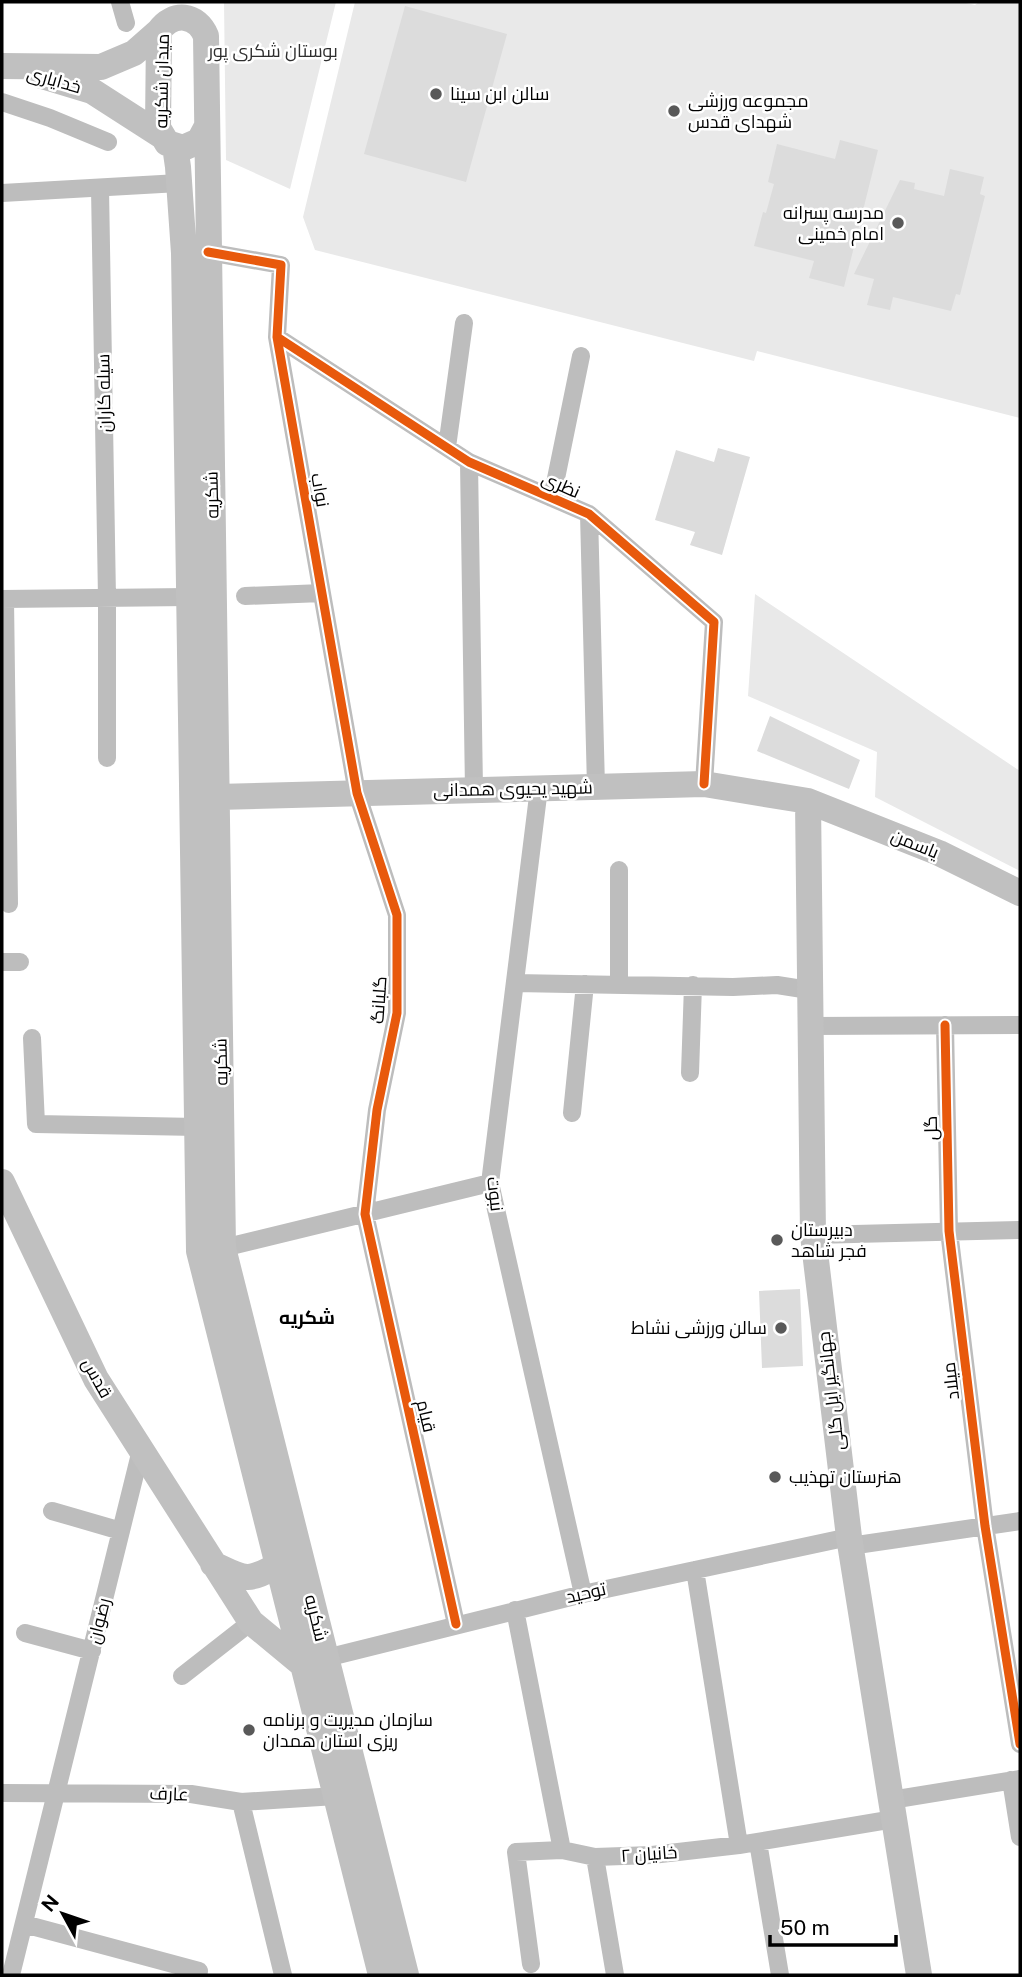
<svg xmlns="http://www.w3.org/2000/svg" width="1022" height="1977" font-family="'Public Sans',Cairo,sans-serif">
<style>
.green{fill:#e9e9e9}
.building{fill:#dcdcdc}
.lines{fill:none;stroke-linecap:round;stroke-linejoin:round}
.street{stroke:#bdbdbd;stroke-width:18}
.secondary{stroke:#c0c0c0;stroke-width:26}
.cycleway-casing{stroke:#fff;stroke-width:13}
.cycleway{stroke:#e8590c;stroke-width:9}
.poi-dot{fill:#595959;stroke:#fff;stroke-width:2.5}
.labels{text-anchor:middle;stroke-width:5;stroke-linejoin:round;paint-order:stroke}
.park-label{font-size:18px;fill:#2e2e2e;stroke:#fff}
.street-label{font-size:18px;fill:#000;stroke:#fff}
.poi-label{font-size:18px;fill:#000;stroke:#fff;text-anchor:start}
.neighbourhood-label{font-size:19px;font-weight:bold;fill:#000;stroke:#fff}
</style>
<rect width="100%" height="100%" fill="#fff"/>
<!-- green -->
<path class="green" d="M224 2H336L290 189 226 160Z
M355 2H962L975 5 979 2H1020V418L757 351 754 361 315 250 303 217Z
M755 594 1020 771V871L875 797 877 752 748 696Z"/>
<!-- building -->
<path class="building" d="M405 6 507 34 466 182 364 154Z
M840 140 878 150 844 287 809 278 814 261 754 246 763 212 766 213 774 184 768 182 777 144 835 159Z
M950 169 984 177 980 194 985 196 960 295 956 294 951 311 893 297 890 310 867 305 874 279 854 274 900 180 915 183 914 189 944 196Z
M718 448 750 457 722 555 690 545 695 532 655 520 676 450 714 462Z
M770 716 860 760 849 789 757 751Z
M800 1289 803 1366 762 1368 759 1291Z"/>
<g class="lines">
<!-- street -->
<path class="street" d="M120 2 126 23
M2 102 50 118 108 142
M100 188 107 598V758
M2 193 179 183
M208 252 281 265 277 337 357 793 397 915V1013L377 1110 365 1214 456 1624
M277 337 469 462 589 514 714 622 704 784
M447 447 464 323
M469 462 474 790
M552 498 581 356
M589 514 596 787
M245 596 322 593
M2 599 189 597
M5 599 9 904
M539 788 490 1183 583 1594
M2 962H20
M515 983 733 987 777 985 809 990
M619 984V870
M945 1025 949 1231 985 1526 1020 1744
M810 1026 1020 1025
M32 1038 36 1124 198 1127
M690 1073 693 985
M572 1113 585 984
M813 1235 1020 1230
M223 1248 490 1183
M52 1511 121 1531
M850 1546 1020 1521
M695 1570 739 1845
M515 1610 562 1850
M25 1633 92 1651
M326 1658 583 1594 849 1537
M182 1676 251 1622
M1011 1780 1020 1837
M2 1793 191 1794 241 1802 336 1796
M891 1800 1020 1779
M241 1802 283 1975
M758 1842 780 1975
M595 1857 615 1975
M24 1924 199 1971
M531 1964 516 1852 562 1850 595 1857 652 1855 739 1845 894 1819
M11 1975 141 1450"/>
<!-- secondary -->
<path class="secondary" d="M2 66 101 67 134 53 159 31
M39 75 92 91 162 136
M207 126 199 141 183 148 167 143 158 128 159 31C173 11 197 14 206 36L223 1248 406 1975
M175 146 178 167 184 253 199 1251 381 1975
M217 797 704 784 808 801 939 853 1020 893
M808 801 813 1235 849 1537 919 1975
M2 1182 96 1379 251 1622 303 1665
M213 1564C245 1579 246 1583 278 1565"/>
<defs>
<path id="cycleway" d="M208 252 281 265 277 337 357 793 397 915V1013L377 1110 365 1214 456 1624
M277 337 469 462 589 514 714 622 704 784
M945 1025 949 1231 985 1526 1020 1744"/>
</defs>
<!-- cycleway casing -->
<use href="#cycleway" class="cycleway-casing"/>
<!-- cycleway -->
<use href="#cycleway" class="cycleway"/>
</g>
<!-- markers -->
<g class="poi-dot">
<circle cx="436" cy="94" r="7"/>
<circle cx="674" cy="111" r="7"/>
<circle cx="898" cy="223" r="7"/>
<circle cx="777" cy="1240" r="7"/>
<circle cx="781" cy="1328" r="7"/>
<circle cx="775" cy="1477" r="7"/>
<circle cx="249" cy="1730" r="7"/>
</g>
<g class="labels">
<!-- park labels -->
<g class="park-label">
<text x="273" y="57">بوستان شکری پور</text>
</g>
<!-- street labels -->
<g class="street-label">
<text transform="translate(54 80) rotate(16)" y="6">خدایاری</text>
<text transform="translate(162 81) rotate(-89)" y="6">میدان شکریه</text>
<text transform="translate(104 393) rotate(-91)" y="6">سیله کاران</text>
<text transform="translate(561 485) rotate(24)" y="6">نظری</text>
<text transform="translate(320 490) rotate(80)" y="6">نواب</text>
<text transform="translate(212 495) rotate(-91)" y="6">شکریه</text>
<text transform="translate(513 789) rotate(-1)" y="6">شهید یحیوی همدانی</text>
<text transform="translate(915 844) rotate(22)" y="6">یاسمن</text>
<text transform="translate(379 1000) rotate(-86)" y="6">گلبانگ</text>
<text transform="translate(221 1062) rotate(-91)" y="6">شکریه</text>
<text transform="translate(931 1128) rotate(-91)" y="6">گل</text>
<text transform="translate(495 1194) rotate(83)" y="6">نبوت</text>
<text transform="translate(97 1378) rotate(61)" y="6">قدس</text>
<text transform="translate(951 1381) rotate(-97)" y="6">میلاد</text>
<text transform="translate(831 1391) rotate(-97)" y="6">جهانگیر ایل گلی</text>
<text transform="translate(426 1416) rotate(77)" y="6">قیام</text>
<text transform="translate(586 1593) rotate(-13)" y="6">توحید</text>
<text transform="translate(316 1618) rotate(76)" y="6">شکریه</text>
<text transform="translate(99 1621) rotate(-76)" y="6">رضوان</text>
<text transform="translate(169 1794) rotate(2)" y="6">عارف</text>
<text transform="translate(649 1854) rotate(-4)" y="6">خانیان ۲</text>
</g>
<!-- poi labels -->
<g class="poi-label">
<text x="450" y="100">سالن ابن سینا</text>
<text x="688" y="107">مجموعه ورزشی<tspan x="688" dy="21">شهدای قدس</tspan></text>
<text x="884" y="219" text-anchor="end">مدرسه پسرانه<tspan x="884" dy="21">امام خمینی</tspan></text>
<text x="791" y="1236">دبیرستان<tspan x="791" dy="21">فجر شاهد</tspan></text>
<text x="767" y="1334" text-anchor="end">سالن ورزشی نشاط</text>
<text x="789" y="1483">هنرستان تهذیب</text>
<text x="263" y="1726">سازمان مدیریت و برنامه<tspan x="263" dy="21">ریزی استان همدان</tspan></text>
</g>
<!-- neighbourhood labels -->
<g class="neighbourhood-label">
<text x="307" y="1324">شکریه</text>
</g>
</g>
<!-- border -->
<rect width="1022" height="1977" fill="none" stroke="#000000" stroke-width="7"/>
<!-- north arrow -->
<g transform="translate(63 1914) rotate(310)" stroke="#ffffff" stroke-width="5" paint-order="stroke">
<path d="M0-5L12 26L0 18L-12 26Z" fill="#000000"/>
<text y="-10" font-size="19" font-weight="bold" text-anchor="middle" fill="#000000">N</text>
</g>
<!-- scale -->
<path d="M770 1935v10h126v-10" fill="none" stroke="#000000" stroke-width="3.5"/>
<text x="780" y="1935" font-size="21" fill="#000000" stroke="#ffffff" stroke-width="5" paint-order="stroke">50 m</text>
</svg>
